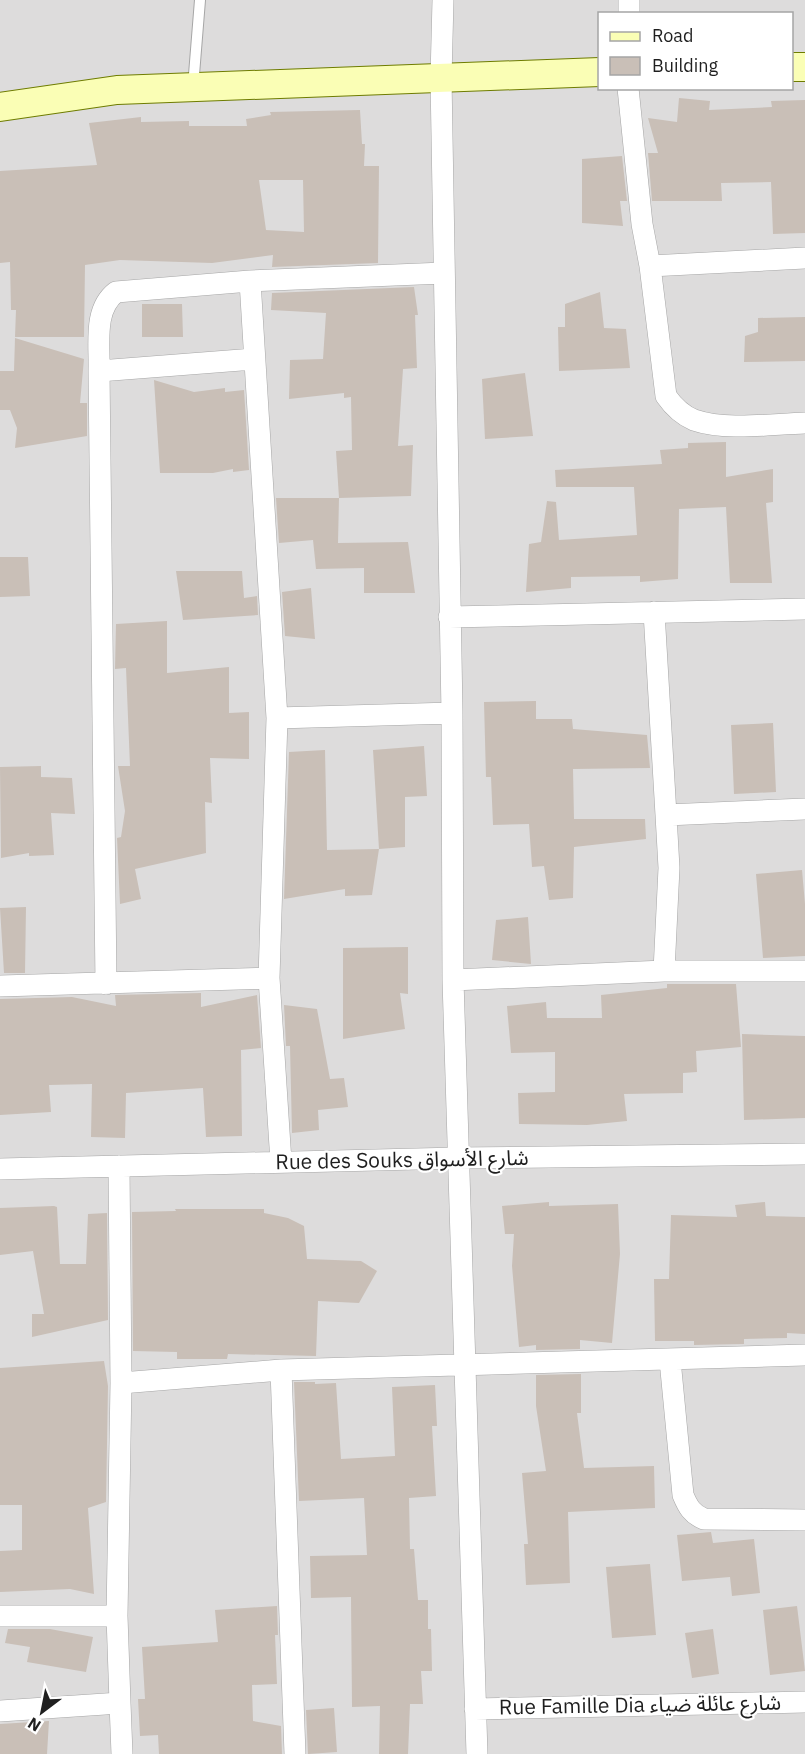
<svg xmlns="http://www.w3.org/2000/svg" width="805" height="1754" font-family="'IBM Plex Sans','Noto Sans Arabic',sans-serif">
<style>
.residential{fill:#dddcdc;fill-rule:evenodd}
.building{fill:#c9bfb7;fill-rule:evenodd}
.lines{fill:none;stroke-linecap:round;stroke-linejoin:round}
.service-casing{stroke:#a6a6a6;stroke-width:12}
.minor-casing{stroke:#a6a6a6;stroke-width:22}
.secondary-casing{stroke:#6e7c00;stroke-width:30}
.service{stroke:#fff;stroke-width:10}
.minor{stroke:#fff;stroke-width:21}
.secondary{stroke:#fafeb5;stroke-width:28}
.labels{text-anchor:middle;stroke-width:4.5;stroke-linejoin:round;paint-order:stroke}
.street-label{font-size:21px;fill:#1f1f1f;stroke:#fff}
</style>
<rect width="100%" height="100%" fill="#f0ede5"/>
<!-- residential -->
<path class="residential" d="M0 0H805V1754H0ZM600 14H792V88H600Z"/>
<!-- building -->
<path class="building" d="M679 98 710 101 709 110 772 107 771 101 805 100V233L773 234 771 182 721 183 722 201H652L648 153H658L648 118 677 122Z
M360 110 362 144H365L364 166H379L378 263 272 267 273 255 212 263 120 260 85 265 84 337H15L16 310H11L10 262 0 263V171L97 165 89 123 141 117V122L189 121V126H247L246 119 271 115 270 112ZM259 180H303L304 232 266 230Z
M622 156 627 201H620L623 226 582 223V159Z
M414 287 418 315H415L417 368 403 369 398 446 413 445 411 496 339 498 336 451 352 450 351 397 344 398V393L289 399 290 360 323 359 326 313 271 310 272 293Z
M600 292 604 328 626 329 630 368 559 371 558 327H565V304Z
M142 304H182L183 337H142Z
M805 317V361L744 362 745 336 758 332V318Z
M15 338 84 359 80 403H87V436L15 448 17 428 10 410H0V371H14Z
M525 373 533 436 485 439 482 379Z
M154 380 194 392 225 388V392L244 390 249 470 233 472V469L213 473H160Z
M726 442V477L773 469V502L766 503 772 583H730L726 507 679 509 678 579 640 582V576L571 577V588L526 592 529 544 541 542 547 501 556 502 559 540 637 535 634 487H556L555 470 662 464 660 450 688 448V443Z
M276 498H339L338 543 408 542 415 593H364V568L316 569 313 540 279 543Z
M0 557H28L30 596 0 597Z
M176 571H242L244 598 257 596 258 615 183 620Z
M311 588 315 639 285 636 282 592Z
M167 621V673L229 667V713L249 712V759L210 758 212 803 205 802 206 853 135 869 141 899 120 904 117 838 121 837 125 811 118 766H130L126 668 115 669 116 624Z
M536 701V719H572L573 729 647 735 650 768 573 769 574 819H645L646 839 574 847 573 898 549 900 544 866 532 867 529 824 493 825 491 777H486L484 702Z
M773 723 776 792 734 794 731 725Z
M424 746 427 796 405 797V847L379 849 373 750Z
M325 750 327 850 379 849 372 895 345 896V889L284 899 289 752Z
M41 766V777L72 778 75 814 51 813 54 855 29 856V853L1 858 0 767Z
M802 870 805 904V956L763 958 756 874Z
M26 907 25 973H4L0 908Z
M528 917 531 964 492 960 496 920Z
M408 947V994L400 993 405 1029 343 1039V948Z
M667 984H736L741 1047 696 1051 697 1072 683 1073V1093L624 1094 627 1121 587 1125 519 1124 518 1093 555 1092V1052L511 1053 507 1006 546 1002 547 1018H602L601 995 667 988Z
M201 993V1007L257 995 261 1048 241 1050 242 1136 206 1137 203 1088 126 1093 125 1138 91 1137 92 1084 49 1085 51 1112 0 1115V999L72 997 116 1006 115 995Z
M284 1005 317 1009 330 1079 344 1078 348 1107 318 1110 319 1130 292 1133 290 1046H286Z
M742 1034 805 1036V1118L744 1120Z
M549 1202V1206L618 1204 620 1254 612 1343 580 1340V1349L536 1350V1345L519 1347 512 1266 514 1234H505L502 1206Z
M765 1202 766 1216 805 1217V1334L787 1333V1338L744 1339V1344L694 1345V1341H655L654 1279H669L671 1215 737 1217 735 1205Z
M54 1206 57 1207 60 1264H86L88 1214 107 1213 108 1320 32 1337V1314H44L33 1251 0 1255V1208Z
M175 1209H264V1213L288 1218 304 1226 307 1259 361 1261 377 1271 359 1303 318 1301 316 1356 228 1354 227 1359H177V1352L133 1351 132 1212 176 1211Z
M104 1361 108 1386 106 1502 88 1508 94 1594 70 1589 0 1592V1551L22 1550V1505H0V1368Z
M581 1374V1413H577L584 1468 654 1466 655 1508 568 1512 570 1583 526 1585 524 1544H528L522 1473 546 1471 536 1406V1375Z
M294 1382H315V1384L336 1383 341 1459 395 1456 392 1387 435 1385 437 1426H432L436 1496 409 1498 410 1549H414L418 1600H428V1629H431L432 1671H421L423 1704H410L408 1754H379L380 1706 352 1707 351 1597 311 1598 310 1556 367 1555 364 1498 299 1501Z
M711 1532 713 1543 754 1539 760 1593 732 1596 730 1577 682 1581 677 1535Z
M650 1564 656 1635 612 1638 606 1567Z
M277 1606 278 1635H275L277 1684 252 1685 253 1721 281 1726 282 1754H159L158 1735 140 1736 138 1699H145L142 1647 218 1642 215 1610Z
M797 1606 805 1671 770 1675 763 1610Z
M8 1629H50L93 1637 86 1672 27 1662 30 1647 5 1643Z
M713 1629 719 1674 692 1678 685 1633Z
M334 1708 337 1752 308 1754 306 1710Z
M49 1721 47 1754H0V1724Z"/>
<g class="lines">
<defs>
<path id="service" d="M193 87 200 0"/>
<path id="minor" d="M443 0 441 78 452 713 453 980 477 1754
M629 14V0
M628 88 642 224 650 266 805 258
M650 266 666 396C673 406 682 415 694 420 726 431 771 424 805 423
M250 281 277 718 269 978 281 1162
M99 371 254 359
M654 612 666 815
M449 617 805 609
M277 718 452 713
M664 971 669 868 666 815 805 809
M453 980 664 971H805
M106 984 99 371C100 344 93 310 116 292L250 281 444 273
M0 986 269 978
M0 1169 457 1158 805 1154
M670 1360 683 1495C688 1507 692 1514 704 1519L805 1520
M281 1370 295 1754
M121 1383 281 1370 805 1355
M0 1616H117
M120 1703 122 1754
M475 1709 805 1702
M0 1711 120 1703 117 1616 121 1383 119 1166"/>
<path id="secondary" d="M792 67H805
M0 107 117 90 600 72"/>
</defs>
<!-- service casing -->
<use href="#service" class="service-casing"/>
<!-- minor casing -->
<use href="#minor" class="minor-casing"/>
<!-- secondary casing -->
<use href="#secondary" class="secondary-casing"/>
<!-- service -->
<use href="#service" class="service"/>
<!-- minor -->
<use href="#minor" class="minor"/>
<!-- secondary -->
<use href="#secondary" class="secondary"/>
</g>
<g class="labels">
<!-- street labels -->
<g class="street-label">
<text transform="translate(402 1160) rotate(-1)" y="7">Rue des Souks شارع الأسواق</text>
<text transform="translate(640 1705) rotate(-1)" y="7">Rue Famille Dia شارع عائلة ضياء</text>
</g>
</g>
<!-- legend -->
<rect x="598" y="12" width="195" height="78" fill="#ffffff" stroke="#a5a5a5" stroke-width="1.5"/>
<rect x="610" y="32" width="30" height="9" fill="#fafeb5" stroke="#a5a5a5" stroke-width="1.5"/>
<text x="652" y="42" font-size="18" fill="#1f1f1f">Road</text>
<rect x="610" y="57" width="30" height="18" fill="#c9bfb7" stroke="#a5a5a5" stroke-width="1.5"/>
<text x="652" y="72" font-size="18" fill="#1f1f1f">Building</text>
<!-- north arrow -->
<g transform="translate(42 1712) rotate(212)" stroke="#ffffff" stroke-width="4.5" paint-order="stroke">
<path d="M0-4.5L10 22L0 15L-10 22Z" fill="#1f1f1f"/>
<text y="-9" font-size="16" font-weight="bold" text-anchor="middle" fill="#1f1f1f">N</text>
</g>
</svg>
